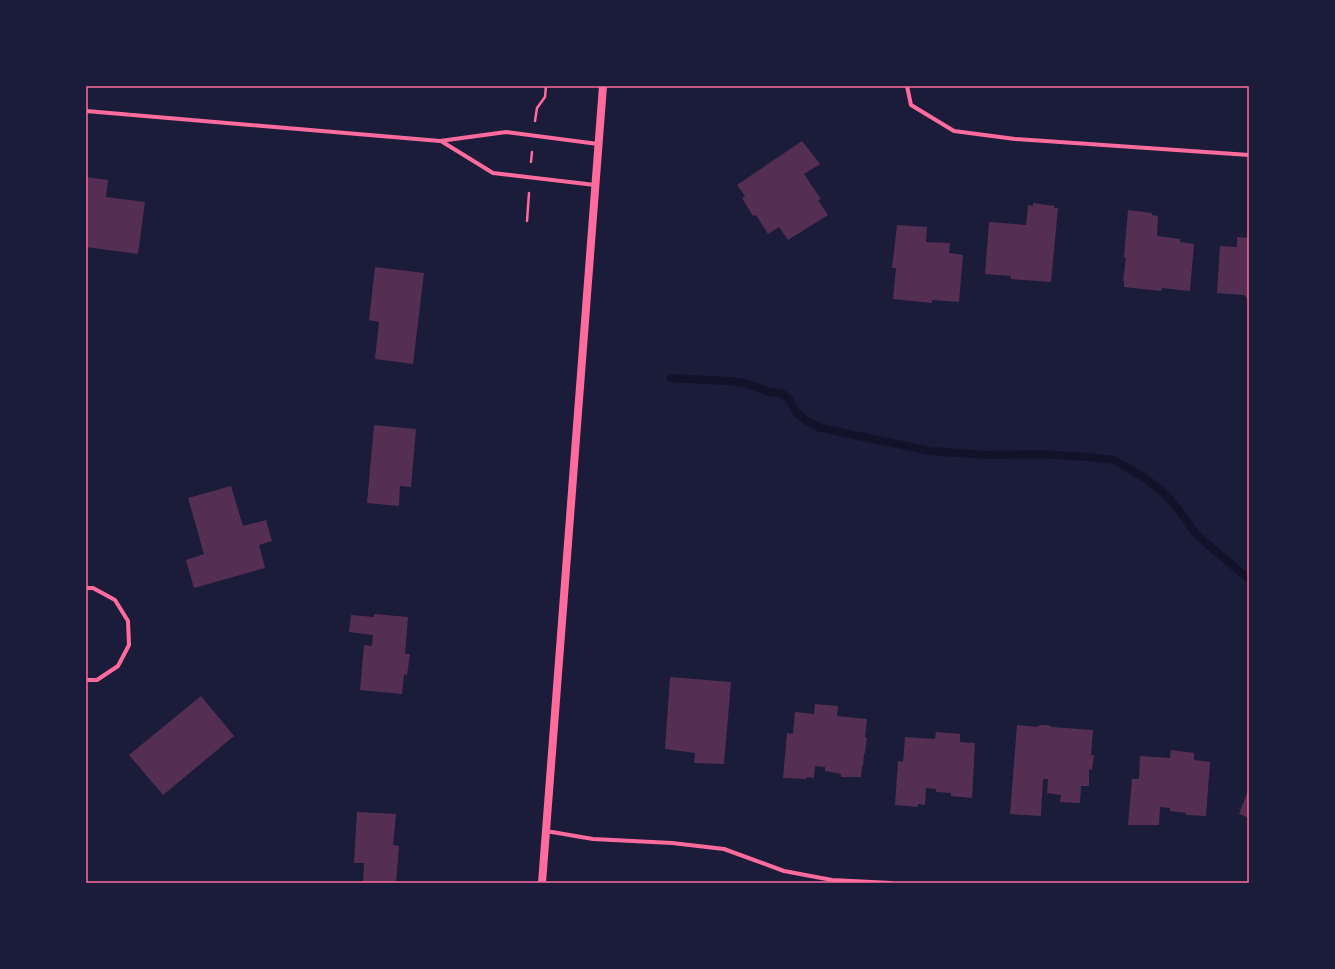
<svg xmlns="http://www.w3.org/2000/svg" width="1335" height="969" font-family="'Work Sans',sans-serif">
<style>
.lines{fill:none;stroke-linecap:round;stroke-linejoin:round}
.stream{stroke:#12122b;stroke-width:8}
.building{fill:#542f53}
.path{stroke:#ff6b9d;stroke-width:2.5}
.minor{stroke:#ff6b9d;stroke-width:4}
.secondary{stroke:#ff6b9d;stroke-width:8}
.neatline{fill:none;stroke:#ff6b9d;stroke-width:1.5}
</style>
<rect width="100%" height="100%" fill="#1b1b3a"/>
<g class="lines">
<!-- stream -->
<path class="stream" d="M671 378 729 381 745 383 769 392 783 394 788 398 797 413 808 422 821 428 930 451 986 455 1039 454 1088 457 1114 460 1145 478 1162 491 1179 510 1195 533 1220 555 1249 579"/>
</g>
<!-- building -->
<path class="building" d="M802 141 820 164 804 174 821 199 818 200 828 215 788 240 779 227 768 234 756 215 753 216 742 198 745 196 737 185Z
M86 177 108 180 106 197 145 202 138 254 86 247Z
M1033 203 1054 206V208H1058L1051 282 1011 279V276L985 274 989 222 1026 225 1028 205 1033 206Z
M1128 210 1152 213V215L1158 216 1157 236 1180 239V242L1194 244 1190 291 1162 288 1161 291 1124 287V281H1123L1126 258 1124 257Z
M897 225 927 227 926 242 950 243 949 253 963 255 959 302 932 300V303L893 299 896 268H892Z
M1237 237 1249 238V300L1244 295 1217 293 1220 246 1237 247Z
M375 267 424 273 413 364 375 359 379 322 369 320Z
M374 425 416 429 411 487 400 486 399 506 367 503Z
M231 486 243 526 266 520 272 541 259 545 265 568 194 588 186 560 204 554 188 498Z
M374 614 408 617 405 654H410L407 675 404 674 402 694 360 690 364 645 372 646 373 635 349 632 351 615 374 617Z
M670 677 731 682 724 764 694 763 695 753 665 749Z
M201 696 234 736 163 795 129 755Z
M815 704 838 706 837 716 867 719 865 737 867 738 865 753H864L863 766H862L861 777H841V774L825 771V767L815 766 814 778 806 777 807 779 783 778 787 733 793 734 795 712 814 714Z
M1017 725 1037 727 1040 725H1048L1052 727 1093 730 1091 755H1094L1092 770 1089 769V786H1081L1080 803 1060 802 1061 795 1047 793 1048 779H1043L1041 816 1010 814Z
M936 732 960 734V742L975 743 972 798 951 796V793L936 792V789L926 788 925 805 918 804V807L895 805 898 761 903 762 905 737 935 739Z
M1171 750 1194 753V760L1210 762 1206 816 1186 815V813L1170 811V808L1160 807 1159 825H1128L1132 779H1139L1140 756 1170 758Z
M1249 788V818L1239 814Z
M357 812 396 814 393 845 399 846 396 883H363L364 863H354Z"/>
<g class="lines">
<!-- path -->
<path class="path" d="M535 121 537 108 545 97 546 86
M531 162 532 152
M527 221 529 193"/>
<!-- minor -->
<path class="minor" d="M907 86 911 105 954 131 1015 139 1249 155
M86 111 440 141 506 132 598 144
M441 141 493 173 595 185
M86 588H93L115 600 128 621 129 645 118 666 97 680H86
M546 831 593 839 672 843 724 849 784 871 832 880 891 883"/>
<!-- secondary -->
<path class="secondary" d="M542 883 603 86"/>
</g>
<!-- border -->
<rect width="1335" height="969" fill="none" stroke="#1b1b3a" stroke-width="174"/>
<rect x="87" y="87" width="1161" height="795" class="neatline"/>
</svg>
